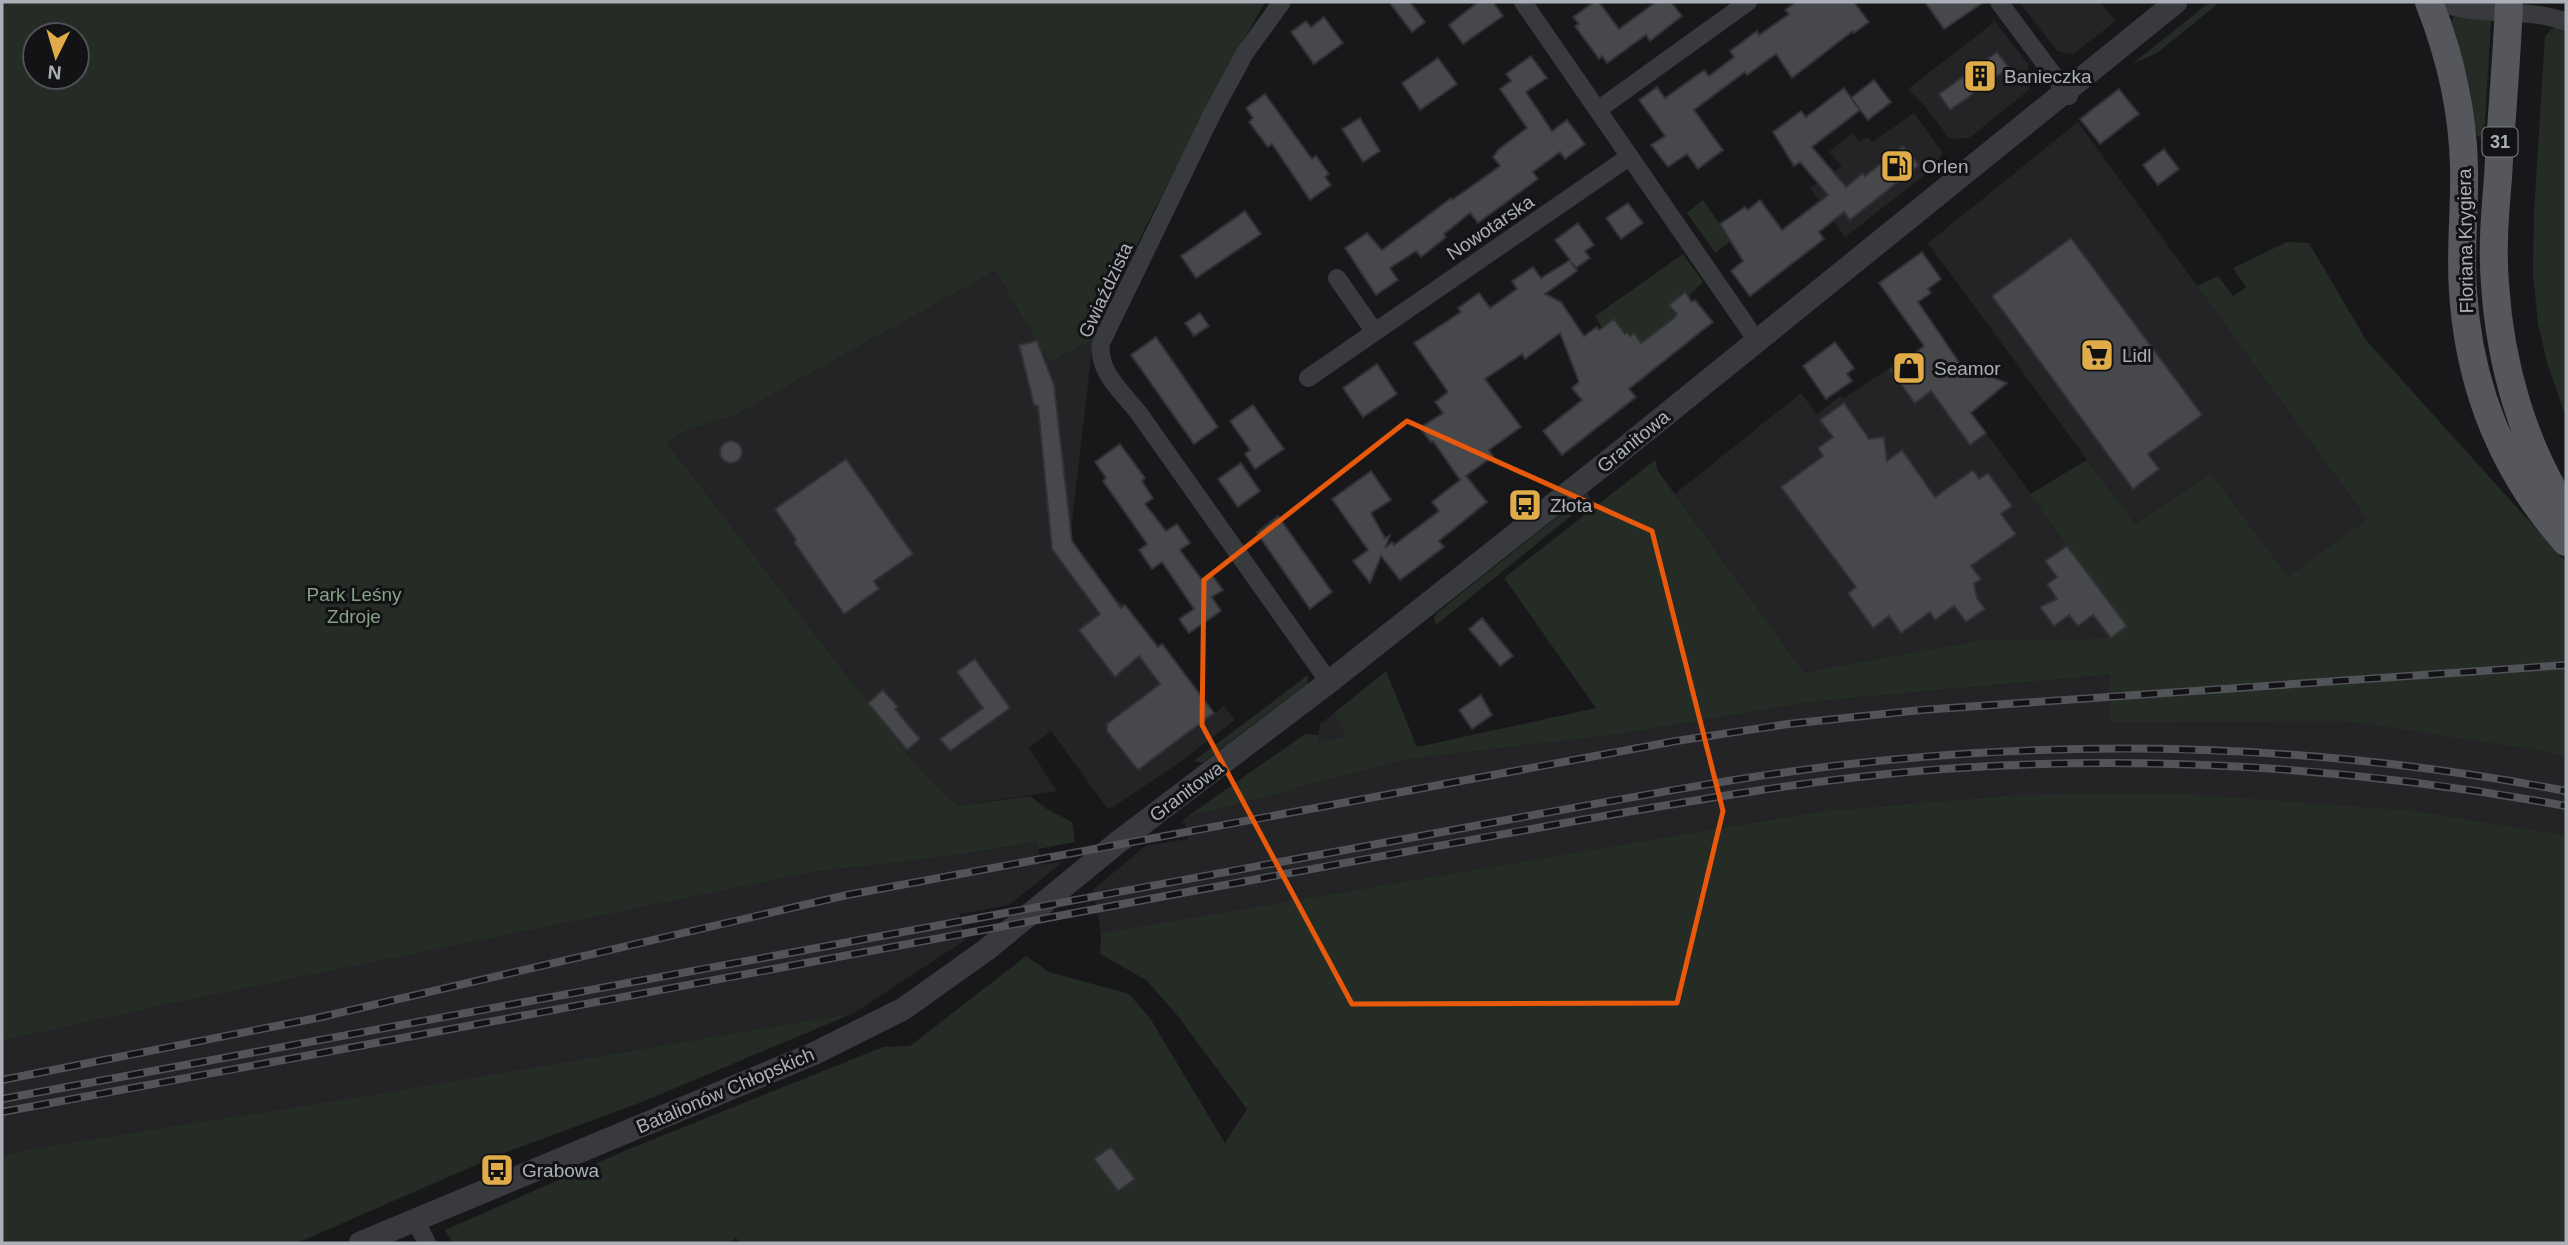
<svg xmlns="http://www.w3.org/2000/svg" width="2568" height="1245" font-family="Helvetica,sans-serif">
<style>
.built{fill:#242427}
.green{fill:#242c25;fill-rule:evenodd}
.building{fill:#47484c;stroke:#323235;stroke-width:2}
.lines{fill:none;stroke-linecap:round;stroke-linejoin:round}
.minor{stroke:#393a3e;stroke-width:18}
.tertiary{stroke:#393a3e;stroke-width:23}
.primary{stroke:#56575d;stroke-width:28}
.rail-casing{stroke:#525459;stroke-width:8}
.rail{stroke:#131315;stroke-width:5;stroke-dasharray:16;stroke-linecap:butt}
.marked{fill:none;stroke:#e8590c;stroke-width:5;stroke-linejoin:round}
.labels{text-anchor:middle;stroke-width:6;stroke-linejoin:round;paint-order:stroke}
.shield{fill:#131315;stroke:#7d8087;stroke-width:2}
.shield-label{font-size:18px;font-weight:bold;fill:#abafb8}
.poi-label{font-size:19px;fill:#abafb8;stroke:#131315;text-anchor:start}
.street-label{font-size:19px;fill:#abafb8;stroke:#131315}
.park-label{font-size:19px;fill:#85a186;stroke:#131315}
</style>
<rect width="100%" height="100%" fill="#18181a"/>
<!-- built -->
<path class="built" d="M2019 2H2100L2116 21 2073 54 2057 51Z
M1993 19 2028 64 2030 89 1969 138 1950 139 1924 105 1908 89 1993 23Z
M1914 113 1943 153 1930 171 1845 237 1810 188 1842 166 1829 152 1852 133 1859 142 1868 137 1872 142Z
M2078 122 2367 519 2288 578 2211 473 2134 524 1928 243Z
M995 271 1049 362 1093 341 1070 539 1113 597 1125 605 1158 647 1162 644 1215 713 1224 706 1235 720 1176 765 1113 807 1107 808 1051 731 1029 748 1057 791 957 806 917 766 667 443 689 429 732 417Z
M1923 346 2127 626 2111 638 1982 640 1804 672 1675 494 1801 393 1817 415 1840 396 1844 398Z
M2111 675 2544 751 2566 757V835L2417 811 2012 795 1821 811 1101 933 1093 890 1145 846 1188 839 1185 823 1181 824 1185 818 1403 760 1621 734 1811 702Z
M1334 713 1348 737 1317 741 1320 724Z
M1038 842 1041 865 1064 861 1009 905 960 914 964 941 854 1013 370 1095 23 1150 2 1156V1041L174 1003 814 872 951 856Z"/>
<!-- green -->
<path class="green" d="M2 2H1265L1228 67 1144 230 1093 341 1049 362 995 271 732 417 689 429 667 443 917 766 957 806 1030 796 1047 809 1072 822 1075 842 1038 849 1037 842 951 856 814 872 174 1003 2 1041ZM35 35H77V77H35Z
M2210 2H2220L2157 53 2132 64Z
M2455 16 2488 19 2491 22 2484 137 2482 138 2477 136 2469 83 2451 21Z
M2555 26 2566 30V418L2547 362 2538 324 2533 274 2534 214 2545 36Z
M1703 200 1731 241 1715 253 1687 213Z
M2287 242 2309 243 2366 340 2566 562V757L2544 751 2347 721 2109 722 2110 675 1811 702 1621 734 1403 760 1185 818 1305 734 1318 735V741L1347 737 1334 713 1386 671 1417 747 1596 708 1504 578 1655 460 1658 471 1804 672 1982 640 2111 638 2126 627 2030 494 2087 460 2135 524 2211 473 2288 577 2367 519 2197 286 2218 276 2233 296 2246 287 2233 268Z
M1683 254 1703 282 1688 296 1684 292 1671 303 1678 313 1674 317 1676 321 1641 343 1627 332 1602 328 1595 316Z
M1587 493 1591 500 1436 625 1434 618 1437 613Z
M1308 675 1307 684 1202 763 1194 761Z
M2172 793 2417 811 2566 835V1243H740L736 1238 729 1243H453L445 1230 629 1149 883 1047 910 1046 1026 956 1049 972 1129 994 1150 1018 1225 1143 1247 1109 1177 1015 1146 980 1100 954 1101 933 1821 811 2012 795Z
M854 1013 642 1102 501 1154 297 1243H2V1156L23 1150 370 1095Z"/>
<!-- building -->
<path class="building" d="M1389 2H1410L1425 22 1412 32Z
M1478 2H1493L1503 16 1463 44 1449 25Z
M1594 2H1599L1619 29 1656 2H1671L1682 16 1650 41 1646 35 1607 63 1602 56 1599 59 1575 26 1579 24 1573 17Z
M1796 2H1854L1869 22 1854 33 1853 31 1792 78 1776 54 1747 75 1745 72 1694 110 1723 150 1698 169 1687 154 1668 167 1651 145 1665 136 1639 100 1657 87 1665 98 1704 70 1709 76 1734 57 1730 51 1757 31 1759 35 1789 14 1785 10Z
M1925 2H1984L1944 29Z
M1324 17 1343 43 1314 64 1291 32 1306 21 1311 27Z
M1997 52 2009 68 1950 110 1939 94Z
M1531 56 1547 78 1526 92 1552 131 1567 120 1585 144 1565 159 1560 152 1533 172 1538 179 1478 223 1470 213 1444 234 1446 237 1421 257 1416 251 1390 268 1398 280 1376 295 1345 248 1367 233 1382 250 1451 198 1452 200 1500 166 1493 157 1499 149 1527 128 1500 89 1511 81 1506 74Z
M1438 58 1457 84 1420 110 1402 83Z
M1874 80 1891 102 1868 120 1851 98Z
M1844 88 1860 110 1812 147 1846 187 1863 173 1865 176 1903 146 1919 165 1850 220 1844 212 1819 232 1824 239 1750 296 1731 271 1743 261 1720 224 1745 207 1748 210 1760 200 1782 230 1828 195 1800 162 1794 166 1773 132 1801 111 1806 117Z
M2119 89 2139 114 2100 144 2080 119Z
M1265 94 1312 159 1316 156 1329 174 1325 177 1331 185 1310 200 1272 144 1268 147 1249 122 1253 118 1246 108Z
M1360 118 1380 151 1363 162 1342 129Z
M2164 149 2179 169 2158 185 2143 165Z
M1628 203 1643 223 1621 239 1606 218Z
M1245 211 1261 234 1196 278 1181 256Z
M1578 223 1594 245 1585 251 1590 258 1576 268 1571 262 1577 271 1545 294 1561 302 1584 336 1597 327 1599 330 1614 319 1625 334 1627 332 1630 336 1634 333 1641 343 1674 318 1677 314 1669 305 1685 292 1692 302 1695 300 1713 322 1629 389 1636 397 1562 455 1543 431 1582 400 1572 388 1579 382 1560 333 1525 359 1522 354 1485 379 1521 427 1489 450 1493 456 1466 476 1487 502 1439 541 1444 547 1400 580 1381 556 1370 583 1353 561 1368 550 1332 499 1371 471 1391 500 1371 513 1385 538 1390 535 1385 548 1392 542 1394 545 1439 511 1432 502 1460 480 1433 441 1431 442 1420 428 1443 413 1435 402 1448 392 1414 343 1461 312 1458 308 1479 293 1490 308 1517 289 1512 281 1533 267 1541 278 1570 260 1555 240Z
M2071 238 2202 415 2148 454 2159 469 2133 489 1992 296Z
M1922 252 1941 279 1928 289 1931 293 1918 302 1961 365 2007 383 1971 413 1986 433 1970 445 1931 391 1915 403 1890 370 1924 346 1879 283Z
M1200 313 1209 326 1194 336 1185 323Z
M1156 337 1218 427 1194 444 1131 355Z
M1037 341 1054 385 1072 541 1121 608 1125 605 1158 647 1162 644 1214 713 1138 770 1107 731V724L1160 684 1139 656 1115 677 1079 630 1100 614 1052 549 1038 406 1034 405 1019 345Z
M1835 342 1854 368 1847 374 1852 381 1826 399 1803 366Z
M1377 364 1397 394 1363 417 1343 388Z
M1844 403 1869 439 1884 437 1887 461 1902 450 1935 497 1973 470 1979 479 1988 473 2012 506 2001 514 2016 534 1971 566 1981 579 1974 584 1977 598 1985 609 1966 622 1954 606 1935 620 1930 612 1901 633 1889 616 1873 628 1848 593 1856 587 1781 487 1823 456 1818 448 1833 437 1820 420Z
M1253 405 1284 449 1255 469 1245 454 1250 450 1230 421Z
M720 452a11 11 0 1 1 22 0a11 11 0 1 1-22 0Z
M1120 444 1145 478 1142 481 1153 498 1145 504 1166 531 1177 524 1190 543 1180 550 1203 581 1212 575 1223 590 1212 597 1221 611 1189 633 1179 619 1194 609 1162 562 1152 569 1139 550 1147 544 1103 481 1106 478 1095 462Z
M846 459 913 554 874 581 879 589 844 614 794 542 796 540 775 509Z
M1241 463 1260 491 1238 507 1218 479Z
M1278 516 1332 592 1310 609 1257 533Z
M2067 546 2127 626 2111 638 2093 615 2078 626 2069 615 2054 626 2040 607 2057 599 2047 584 2057 577 2045 561Z
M1482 618 1513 656 1500 666 1469 629Z
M975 659 1010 708 950 751 940 739 983 708 957 672Z
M883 690 898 707 895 709 920 739 907 750 868 703Z
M1481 695 1492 715 1472 729 1459 710Z
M1111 1147 1135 1179 1118 1191 1094 1159Z"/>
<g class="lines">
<!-- minor -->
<path class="minor" d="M1282 2 1245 53 1212 114 1101 343C1097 371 1122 392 1138 412L1329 682
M1523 2 1757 341
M1999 2 2069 96
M2439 2C2480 19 2527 6 2566 22
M1599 109 1748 2
M1337 278 1374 331
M1308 378 1629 157
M415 1220 427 1243"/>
<!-- tertiary -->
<path class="tertiary" d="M360 1243 813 1054 903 1009 986 950 1117 843 1329 682 1616 455 2176 2"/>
<!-- primary -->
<path class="primary" d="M2429 2C2450 55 2463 111 2464 168 2465 209 2460 250 2463 291 2469 387 2502 470 2566 542
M2509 2C2507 60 2501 119 2498 178 2495 213 2492 249 2495 284 2500 363 2523 445 2566 511"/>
<defs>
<path id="rail" d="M2 1080 317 1018 847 895 1676 741 1788 724 1921 710 2566 665
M2 1099 1539 814C1639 796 1740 777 1841 765 2082 737 2328 745 2566 791
M2 1112C383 1042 763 971 1144 900 1290 873 1435 846 1581 820 1701 799 1821 778 1943 769 2152 754 2360 768 2566 806"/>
</defs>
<!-- rail casing -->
<use href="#rail" class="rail-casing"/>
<!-- rail -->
<use href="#rail" class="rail"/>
</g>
<!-- marked area -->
<path class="marked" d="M1407 421 1652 531 1723 811 1677 1003 1352 1004 1202 725 1204 580Z"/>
<!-- icons -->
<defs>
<symbol id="building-square" viewBox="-11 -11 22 22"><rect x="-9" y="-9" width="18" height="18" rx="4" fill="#e0ac4a" stroke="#131315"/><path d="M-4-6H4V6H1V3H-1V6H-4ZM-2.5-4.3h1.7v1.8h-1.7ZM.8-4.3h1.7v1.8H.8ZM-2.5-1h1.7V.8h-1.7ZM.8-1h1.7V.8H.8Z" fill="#111"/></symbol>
<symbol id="fuel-square" viewBox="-11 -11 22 22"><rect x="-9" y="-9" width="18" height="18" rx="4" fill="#e0ac4a" stroke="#131315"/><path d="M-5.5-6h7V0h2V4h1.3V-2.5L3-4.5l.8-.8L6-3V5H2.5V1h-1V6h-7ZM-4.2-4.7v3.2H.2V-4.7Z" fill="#111"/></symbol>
<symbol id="supermarket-square" viewBox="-11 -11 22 22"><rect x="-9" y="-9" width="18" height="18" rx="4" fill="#e0ac4a" stroke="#131315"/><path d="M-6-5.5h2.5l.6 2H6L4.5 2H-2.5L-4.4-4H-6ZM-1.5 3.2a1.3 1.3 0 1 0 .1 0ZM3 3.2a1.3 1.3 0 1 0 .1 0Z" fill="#111"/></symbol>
<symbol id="shop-square" viewBox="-11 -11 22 22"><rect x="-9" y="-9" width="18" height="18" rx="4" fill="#e0ac4a" stroke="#131315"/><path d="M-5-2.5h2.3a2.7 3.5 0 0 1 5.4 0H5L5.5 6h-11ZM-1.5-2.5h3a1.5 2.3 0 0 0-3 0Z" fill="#111"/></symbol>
<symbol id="bus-square" viewBox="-11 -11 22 22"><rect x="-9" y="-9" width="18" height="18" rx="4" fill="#e0ac4a" stroke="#131315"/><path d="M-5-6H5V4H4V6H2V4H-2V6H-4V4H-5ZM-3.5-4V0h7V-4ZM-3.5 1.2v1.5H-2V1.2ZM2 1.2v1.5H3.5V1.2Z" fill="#111"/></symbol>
</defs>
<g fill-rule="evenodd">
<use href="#building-square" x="1961" y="57" width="38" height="38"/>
<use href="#fuel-square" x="1878" y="147" width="38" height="38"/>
<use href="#supermarket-square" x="2078" y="336" width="38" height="38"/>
<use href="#shop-square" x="1890" y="349" width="38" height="38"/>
<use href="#bus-square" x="1506" y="486" width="38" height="38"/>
<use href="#bus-square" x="478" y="1151" width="38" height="38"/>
</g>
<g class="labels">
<!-- shield labels -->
<rect class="shield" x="2482.5" y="127.5" width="35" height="29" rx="5"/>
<g class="shield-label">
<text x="2500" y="148">31</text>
</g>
<!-- poi labels -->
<g class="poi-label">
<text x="2004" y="83">Banieczka</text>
<text x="1922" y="173">Orlen</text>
<text x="2122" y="362">Lidl</text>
<text x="1934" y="375">Seamor</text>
<text x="1550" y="512">Złota</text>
<text x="522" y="1177">Grabowa</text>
</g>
<!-- street labels -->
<g class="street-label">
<text transform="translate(1490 227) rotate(-34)" y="7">Nowotarska</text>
<text transform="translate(2465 241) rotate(-91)" y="7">Floriana Krygiera</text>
<text transform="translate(1105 290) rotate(-65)" y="7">Gwiaździsta</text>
<text transform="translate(1633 441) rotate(-39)" y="7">Granitowa</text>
<text transform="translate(1186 791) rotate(-37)" y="7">Granitowa</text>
<text transform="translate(725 1090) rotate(-23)" y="7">Batalionów Chłopskich</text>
</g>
<!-- park labels -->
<g class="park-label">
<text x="354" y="601">Park Leśny<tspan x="354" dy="22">Zdroje</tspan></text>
</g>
</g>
<!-- border -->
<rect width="2568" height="1245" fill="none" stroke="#abafb8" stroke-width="7"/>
<!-- north arrow -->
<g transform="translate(56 56) rotate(185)"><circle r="33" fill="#131315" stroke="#505156" stroke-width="2"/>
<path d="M0-5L12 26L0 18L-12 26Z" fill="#e0ac4a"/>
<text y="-10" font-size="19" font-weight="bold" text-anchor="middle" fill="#abafb8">N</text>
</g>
</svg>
